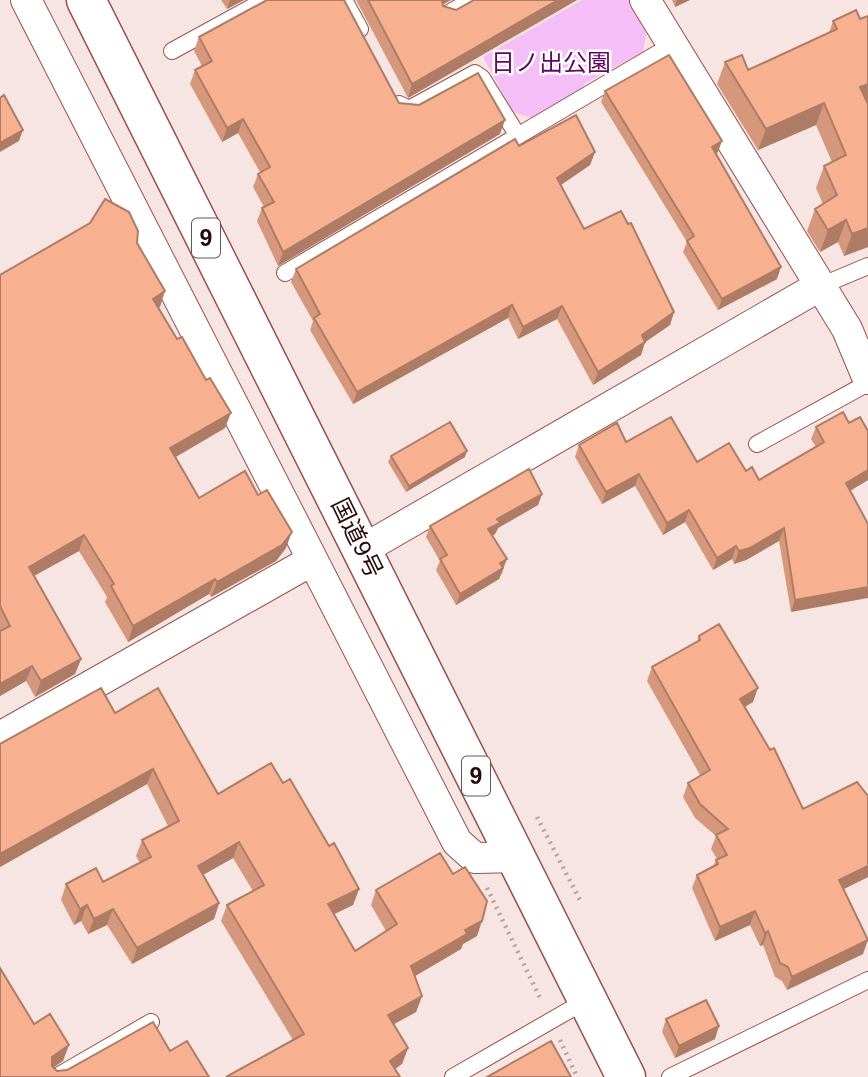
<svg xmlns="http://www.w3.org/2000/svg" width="868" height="1077" font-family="Helvetica,'Noto Sans JP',sans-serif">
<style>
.green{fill:#f4bff6}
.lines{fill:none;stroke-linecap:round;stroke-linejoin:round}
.service-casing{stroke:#98514b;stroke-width:18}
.minor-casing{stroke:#98514b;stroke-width:32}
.trunk-casing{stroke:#98514b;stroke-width:41}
.path{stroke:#b6a19f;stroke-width:4.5;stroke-dasharray:2 5;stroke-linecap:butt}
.service{stroke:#fff;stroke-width:16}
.minor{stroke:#fff;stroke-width:30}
.trunk{stroke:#fff;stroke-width:38}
.wall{fill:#d5987c}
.shaded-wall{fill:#ae7c65}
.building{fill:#f8b190;stroke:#ae7c65;stroke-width:2}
.labels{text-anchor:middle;stroke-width:5;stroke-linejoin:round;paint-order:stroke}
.shield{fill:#fff;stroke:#685454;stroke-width:2}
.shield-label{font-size:23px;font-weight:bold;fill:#270b0a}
.park-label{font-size:24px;fill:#5d0762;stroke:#fff}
.street-label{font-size:24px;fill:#270b0a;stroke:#fff}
</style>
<rect width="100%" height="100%" fill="#f7e5e3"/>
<!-- green -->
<path class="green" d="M582 0H631L647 29 643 52 584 84 582 91 532 118 513 112 483 57Z"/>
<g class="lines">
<defs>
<path id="service" d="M344 0 360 29
M447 14 472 0
M172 51 265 0
M399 104 409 109 475 73 482 78 518 136
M285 273 672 45
M818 287 868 266
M757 444 868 383
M56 1077 151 1022
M453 1077 587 1000
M670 1077 868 980"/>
<path id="minor" d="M26 0 457 842 475 858 516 857
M645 0 847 329 868 379
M362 550 818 287
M0 737 311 561"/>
<path id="trunk" d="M86 0 626 1077"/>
</defs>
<!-- service casing -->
<use href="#service" class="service-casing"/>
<!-- minor casing -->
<use href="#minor" class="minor-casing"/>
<!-- trunk casing -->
<use href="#trunk" class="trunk-casing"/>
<!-- path -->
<path class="path" d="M537 817 581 902
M487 888 541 1000
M560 1040 577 1077"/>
<!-- service -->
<use href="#service" class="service"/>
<!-- minor -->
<use href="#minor" class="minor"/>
<!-- trunk -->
<use href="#trunk" class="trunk"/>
</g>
<!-- wall -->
<path class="wall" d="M221 0H244L227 9Z
M356 0H451L443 4V6L456 10 474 0H577L408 98Z
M672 0H690L675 7Z
M860 19 868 104V247L844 256 838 242 820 252 807 231 815 209 823 204 816 188 824 166 832 162 816 125 758 150 717 84 725 62 748 70 829 33 833 21Z
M199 37 399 103 500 134 278 266 257 221 262 208 264 207 253 187 258 174 260 172 238 133 222 142 190 84 195 70 202 66 194 51Z
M605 91 718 152 716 154 777 279 718 310 683 252 687 242 601 102Z
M519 146 595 152 590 165 561 185 584 229 674 312 670 325 645 342 641 355 593 385 557 319 518 339 508 318 353 404 310 330 313 321 291 282 296 269Z
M137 243 160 307 158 308 225 428 175 457 199 498 286 548 276 561 211 597 209 594 128 642 105 602 107 597 79 551 34 576 81 659 75 674 35 697 26 681 0 696V275Z
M816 427 868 480 850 491 791 612 779 541 746 560 734 564 732 559 713 570 685 522 663 535 635 486 602 504 575 457 579 445 626 442 697 462 746 471 759 480 816 447 811 439Z
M391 456 465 457 406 492 388 462Z
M542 494 538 505 498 528 495 534 493 536 503 571 499 579 456 605 436 570 440 561 426 537 430 526Z
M699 636 753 702 745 707 803 809 868 877 843 889 863 954 787 990 782 981 775 977 763 945 760 946 750 925 715 941 692 888 697 875 713 866 717 859 711 849 716 836 695 818 683 797 688 783 700 775 647 681 652 667 697 642Z
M115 713 218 794 283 783 359 889 353 905 334 914 355 951 386 931 371 905 376 890 477 936 463 944 461 949 415 976 422 996 416 1012 394 1024 408 1048 402 1064 293 1040 221 921 227 905 253 891 233 858 203 875 219 903 214 919 132 964 107 925 88 934 81 921 74 925 61 900 66 884 103 882 140 863 136 856 142 840 168 826 147 784 0 867V744Z
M666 1019 715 1039 675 1058 662 1032Z"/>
<!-- shaded-wall -->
<path class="shaded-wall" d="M230 0H244L227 9Z
M441 0H451L442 5Z
M558 0H577L408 98 412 84Z
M677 0H690L675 7Z
M868 84V102L852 109 860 87Z
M824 103 816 125 758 150 766 129Z
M243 119 238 133 222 142 227 128Z
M505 120 500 134 278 266 283 252Z
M23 130 19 141 0 152V143Z
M722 141 718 152 708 158 712 147Z
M595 152 590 165 552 191 557 178Z
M846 220 838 242 820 252 828 230Z
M868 228V247L844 256 852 234Z
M781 267 777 279 718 310 722 299Z
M165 291 160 307 147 315 153 299Z
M512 305 508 318 353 404 357 392Z
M562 306 557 319 518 339 523 327Z
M674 312 670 325 644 343 645 342 641 355 593 385 598 372 642 335Z
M231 413 225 428 164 464 170 448Z
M467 451 465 457 406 492 409 486Z
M868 470V480L841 496 846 483Z
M639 474 635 486 602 504 606 492Z
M542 494 538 505 498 528 495 534 484 541 488 529 497 519Z
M689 510 685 522 663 535 667 523Z
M784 528 779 541 746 560 734 564 739 551Z
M292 532 286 548 276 561 211 597 217 582Z
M84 535 79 551 23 582 29 567Z
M736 546 732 559 713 570 717 558Z
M507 559 499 579 456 605 460 594 500 563Z
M215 579 209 594 128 642 133 626Z
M868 587V598L791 612 795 600Z
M81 659 75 674 35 697 41 681Z
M32 666 26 681 0 696V684Z
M758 688 753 702 735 712 740 699Z
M153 769 147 784 0 867V854Z
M239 842 233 858 192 881 198 866Z
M868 866V877L834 894 839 880Z
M359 889 353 905 322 920 328 904Z
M219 903 214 919 132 964 137 948Z
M87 905 81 921 74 925 80 909Z
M113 909 107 925 88 934 94 919Z
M755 911 750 925 715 941 720 927Z
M482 921 477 936 463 944 461 949 405 982 411 966 465 930Z
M768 931 763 945 760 946 765 933Z
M868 940 863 954 787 990 792 977Z
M422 996 416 1012 383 1030 388 1015Z
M719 1026 715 1039 675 1058 679 1046Z
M69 1045 63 1061 47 1072 52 1057Z
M408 1048 402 1064 384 1077 390 1061Z"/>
<!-- building -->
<path class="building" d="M267 0H344L399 103 419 105 478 73 505 120 283 252 262 208 274 202 258 174 270 167 243 119 227 128 195 70 212 61 199 37Z
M368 0H442L443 6 456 10 474 0H558L412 84Z
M856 10 860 19 868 16V84L860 87 868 104V228L852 234 846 220 828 230 815 209 837 195 824 166 846 155 824 103 766 129 725 62 742 55 748 70 837 29 833 21Z
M669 55 722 141 712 147 781 267 722 299 687 241 694 236 605 91Z
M4 95 23 130 0 143V98Z
M576 115 595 152 557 178 584 229 621 211 628 224 631 223 674 312 642 335 645 342 598 372 562 306 523 327 512 305 357 392 314 318 320 314 296 269 515 139 519 146Z
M105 199 129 212 138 231 137 243 165 291 153 299 177 339 182 337 206 380 210 378 231 413 170 448 199 498 245 471 258 495 267 490 292 532 282 545 217 582 215 579 133 626 111 586 114 584 84 535 29 567 81 659 41 681 32 666 0 684V631L10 626 0 606V275L90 223Z
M843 412 849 423 860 417 868 431V470L846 483 868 524V587L795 600 784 528 750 548 739 551 736 546 717 558 689 510 667 523 639 474 606 492 579 445 617 423 626 442 671 417 697 462 729 443 746 471 752 467 759 480 824 442 816 427Z
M450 422 467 451 409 486 391 456Z
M529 469 542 494 497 519 500 523 488 529 507 559 500 563 503 568 460 594 440 559 447 555 430 526Z
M719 624 758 688 740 699 770 750 774 748 803 809 857 782 868 796V866L839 880 868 940 792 977 788 967 780 963 768 931 765 933 755 911 720 927 697 875 718 864 716 860 727 855 716 835 728 829 700 804 688 783 710 770 652 667 700 640 699 636Z
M101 688 115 713 158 688 218 794 271 763 283 783 290 779 329 846 334 843 359 889 328 904 355 951 397 924 376 890 440 853 453 874 465 867 487 901 482 921 465 930 467 934 411 966 422 996 388 1015 408 1048 390 1061 400 1077H226L304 1034 227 905 264 885 239 842 198 866 219 903 137 948 113 909 94 919 87 905 80 909 66 884 96 868 103 882 151 857 142 840 179 821 153 769 0 854V744Z
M0 968 34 1024 50 1014 69 1045 52 1057V1066L57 1071 67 1070 153 1022 170 1051 187 1041 209 1077H0Z
M706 1000 719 1026 679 1046 666 1019Z
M551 1041 571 1077H487Z"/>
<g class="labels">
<!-- shield labels -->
<g class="shield">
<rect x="192" y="218.5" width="28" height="39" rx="5"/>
<rect x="462" y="756.5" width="28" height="39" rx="5"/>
</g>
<g class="shield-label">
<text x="206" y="246">9</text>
<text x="476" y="784">9</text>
</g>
<!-- park labels -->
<g class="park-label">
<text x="551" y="71">日ノ出公園</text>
</g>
<!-- street labels -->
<g class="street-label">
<text transform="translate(357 538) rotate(64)" y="8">国道9号</text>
</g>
</g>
</svg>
